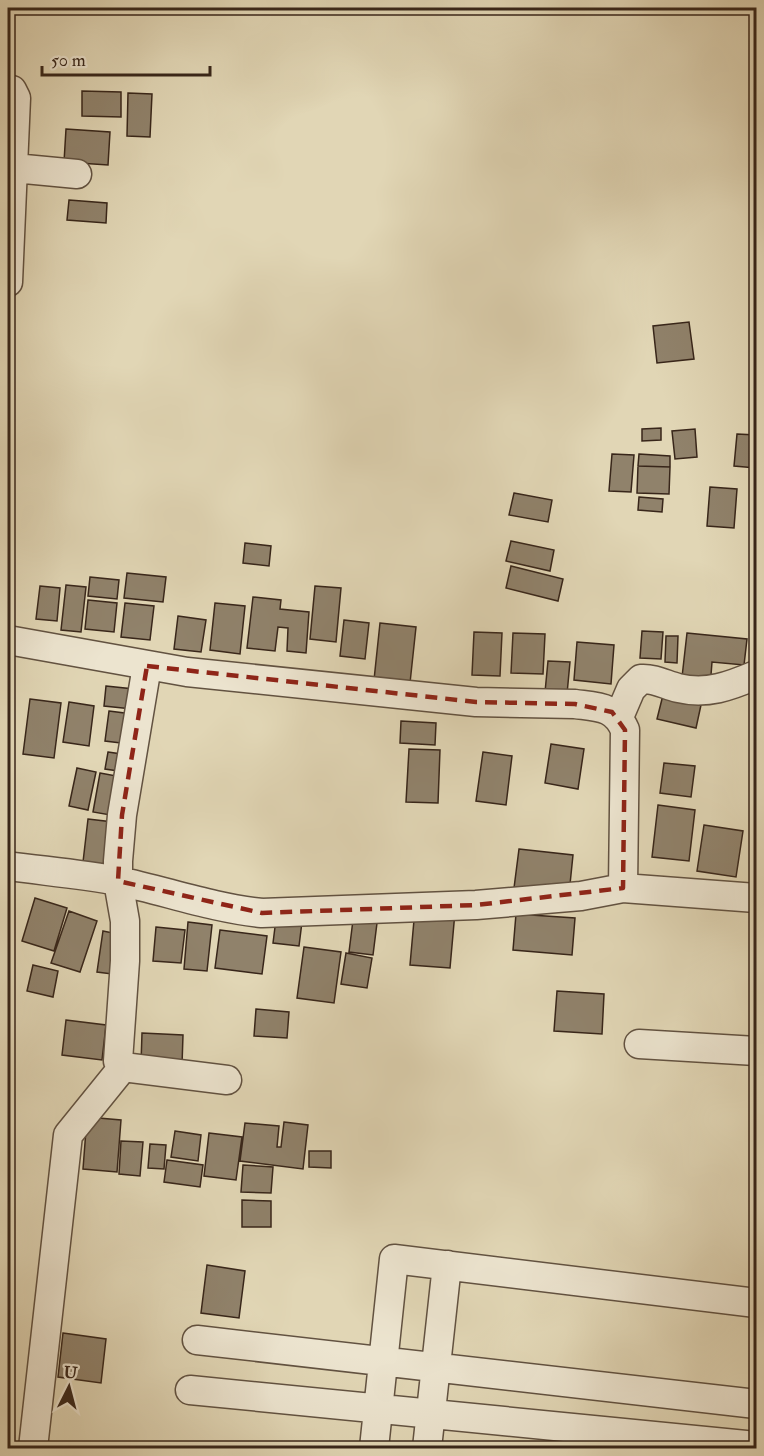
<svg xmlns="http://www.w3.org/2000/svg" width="764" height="1456" font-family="'IM FELL Double Pica',serif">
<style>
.building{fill:#90826b;stroke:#38261a;stroke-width:1.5}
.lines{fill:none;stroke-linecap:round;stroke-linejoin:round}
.minor-casing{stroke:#625241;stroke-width:31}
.minor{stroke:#ece4cf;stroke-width:28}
.marked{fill:none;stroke:#8f2418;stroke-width:4.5;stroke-dasharray:12 8;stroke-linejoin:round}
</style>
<rect width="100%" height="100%" fill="#e1d6b5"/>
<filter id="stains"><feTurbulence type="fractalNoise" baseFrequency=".00333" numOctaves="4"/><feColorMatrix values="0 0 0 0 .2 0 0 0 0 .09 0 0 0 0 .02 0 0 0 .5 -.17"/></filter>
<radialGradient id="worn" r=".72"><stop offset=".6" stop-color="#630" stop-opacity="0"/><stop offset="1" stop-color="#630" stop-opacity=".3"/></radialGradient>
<!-- building -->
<path class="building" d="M82 91 121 92V117L82 116Z
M128 93 152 94 150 137 127 136Z
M66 129 110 132 108 165 64 162Z
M69 200 107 203 106 223 67 220Z
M689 322 694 359 657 363 653 326Z
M661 428V440L642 441V429Z
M695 429 697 457 675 459 672 431Z
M737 434 756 435V468L734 466Z
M612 454 634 455 631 492 609 491Z
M639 454 670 456V467L638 466Z
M638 466 670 467 669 494 637 493Z
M710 487 737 489 734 528 707 526Z
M514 493 552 500 548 522 509 515Z
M639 497 663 499 662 512 638 510Z
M511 541 554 550 550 571 506 561Z
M245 543 271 546 269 566 243 563Z
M511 566 563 579 558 601 506 588Z
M127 573 166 577 163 602 124 598Z
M90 577 119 580 117 599 88 596Z
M66 585 86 587 81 632 61 630Z
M40 586 60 588 57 621 36 619Z
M315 586 341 588 336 642 310 639Z
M253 597 281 600 280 609 309 612 306 653 287 651 288 628 278 627 275 651 247 648Z
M88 600 117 603 114 632 85 629Z
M125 603 154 606 150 640 121 637Z
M215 603 245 606 240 654 210 650Z
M178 616 206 620 201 652 174 649Z
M344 620 369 623 365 659 340 656Z
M380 623 416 627 410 683 374 680Z
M642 631 663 632 661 659 640 658Z
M474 632 502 633 500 676 472 675Z
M513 633 545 634 543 674 511 673Z
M687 633 747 639 744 665 712 662 710 688 681 686Z
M666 636H678L677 663 665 662Z
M577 642 614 645 611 684 574 680Z
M548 661 570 662 567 694 545 692Z
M8 669H12L9 710H8Z
M106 686 134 689 132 709 104 706Z
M663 695 701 705 696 728 657 719Z
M30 699 61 703 54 758 23 754Z
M69 702 94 706 89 746 63 742Z
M109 711 132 714 129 744 105 741Z
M401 721 436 723 435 745 400 743Z
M551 744 584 749 578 789 545 783Z
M409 749 440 750 438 803 406 802Z
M108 752 128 755 125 772 105 769Z
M483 752 512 756 506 805 476 801Z
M664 763 695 766 691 797 660 793Z
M77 768 96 772 88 810 69 806Z
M100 773 122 777 116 816 93 812Z
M658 805 695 810 689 861 652 857Z
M88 819 113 822 109 865 83 862Z
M704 825 743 831 736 877 697 871Z
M519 849 573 855 569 894 514 888Z
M35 898 67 908 54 951 22 941Z
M415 909 455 912 450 968 410 965Z
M69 911 97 921 80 972 51 963Z
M354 912 378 915 373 955 349 952Z
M516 914 575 918 572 955 513 950Z
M276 919 302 922 299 946 273 943Z
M188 922 212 925 207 971 184 969Z
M156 927 185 930 181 963 153 961Z
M220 930 267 936 262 974 215 968Z
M103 931 118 934 112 974 97 972Z
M304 947 341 952 334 1003 297 998Z
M346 953 372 958 367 988 341 984Z
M33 965 58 971 53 997 27 991Z
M557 991 604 994 602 1034 554 1031Z
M256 1009 289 1012 287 1038 254 1036Z
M66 1020 106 1025 102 1060 62 1055Z
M142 1033 183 1035 182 1065 141 1064Z
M87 1117 121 1120 117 1172 83 1169Z
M284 1122 308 1125 303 1169 240 1161 245 1123 279 1126 277 1147H281Z
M175 1131 201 1135 198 1161 171 1157Z
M209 1133 242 1137 236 1180 204 1176Z
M121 1141 143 1142 140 1176 119 1174Z
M150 1144 166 1145 164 1169 148 1168Z
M309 1151H331V1168L309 1167Z
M167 1160 203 1165 200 1187 164 1182Z
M243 1165 273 1167 271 1193 241 1192Z
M242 1200 271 1201V1227H242Z
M207 1265 245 1271 239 1318 201 1313Z
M63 1333 106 1339 101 1383 58 1377Z"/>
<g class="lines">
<defs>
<path id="minor" d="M8 89 12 90 16 98 8 282
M14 168 77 174
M8 640 187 672 476 702 575 704C598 707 615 706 625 730L623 888 756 898
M147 666 122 815 118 861V881L125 921V961L118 1061 123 1067 227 1080
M619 717 631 689 641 679C654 678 666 685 678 688 707 695 730 686 756 675
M8 866C44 871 81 874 118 881 166 891 212 908 262 913L476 905 581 896 623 888
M639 1044 756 1051
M197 1340 756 1404
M190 1390 756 1446
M33 1448 68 1135 123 1067
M374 1448 394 1259 756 1303
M427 1448 447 1265"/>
</defs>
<!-- minor casing -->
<use href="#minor" class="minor-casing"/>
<!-- minor -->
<use href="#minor" class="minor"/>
</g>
<!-- marked area -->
<path class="marked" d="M147 666 476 702 575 704 612 712 625 730 623 888 476 905 262 913 118 881 122 815Z"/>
<!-- margin -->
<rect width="764" height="1456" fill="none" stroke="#e1d6b5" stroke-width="30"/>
<rect x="9" y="9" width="746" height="1438" fill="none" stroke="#38261a" stroke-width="3"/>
<rect x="15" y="15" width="734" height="1426" fill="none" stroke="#38261a" stroke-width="1.5"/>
<!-- north arrow -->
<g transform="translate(69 1387) rotate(6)" stroke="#ece4cf" stroke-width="4.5" paint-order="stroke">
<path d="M0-4.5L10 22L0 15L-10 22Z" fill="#38261a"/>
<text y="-9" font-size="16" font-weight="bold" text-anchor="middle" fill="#38261a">U</text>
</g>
<!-- scale -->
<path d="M42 66v9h168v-9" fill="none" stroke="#38261a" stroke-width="3"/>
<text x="51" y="66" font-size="18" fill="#38261a" stroke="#ece4cf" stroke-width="4.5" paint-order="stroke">50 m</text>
<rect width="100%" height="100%" filter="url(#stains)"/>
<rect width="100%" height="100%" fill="url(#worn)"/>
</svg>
